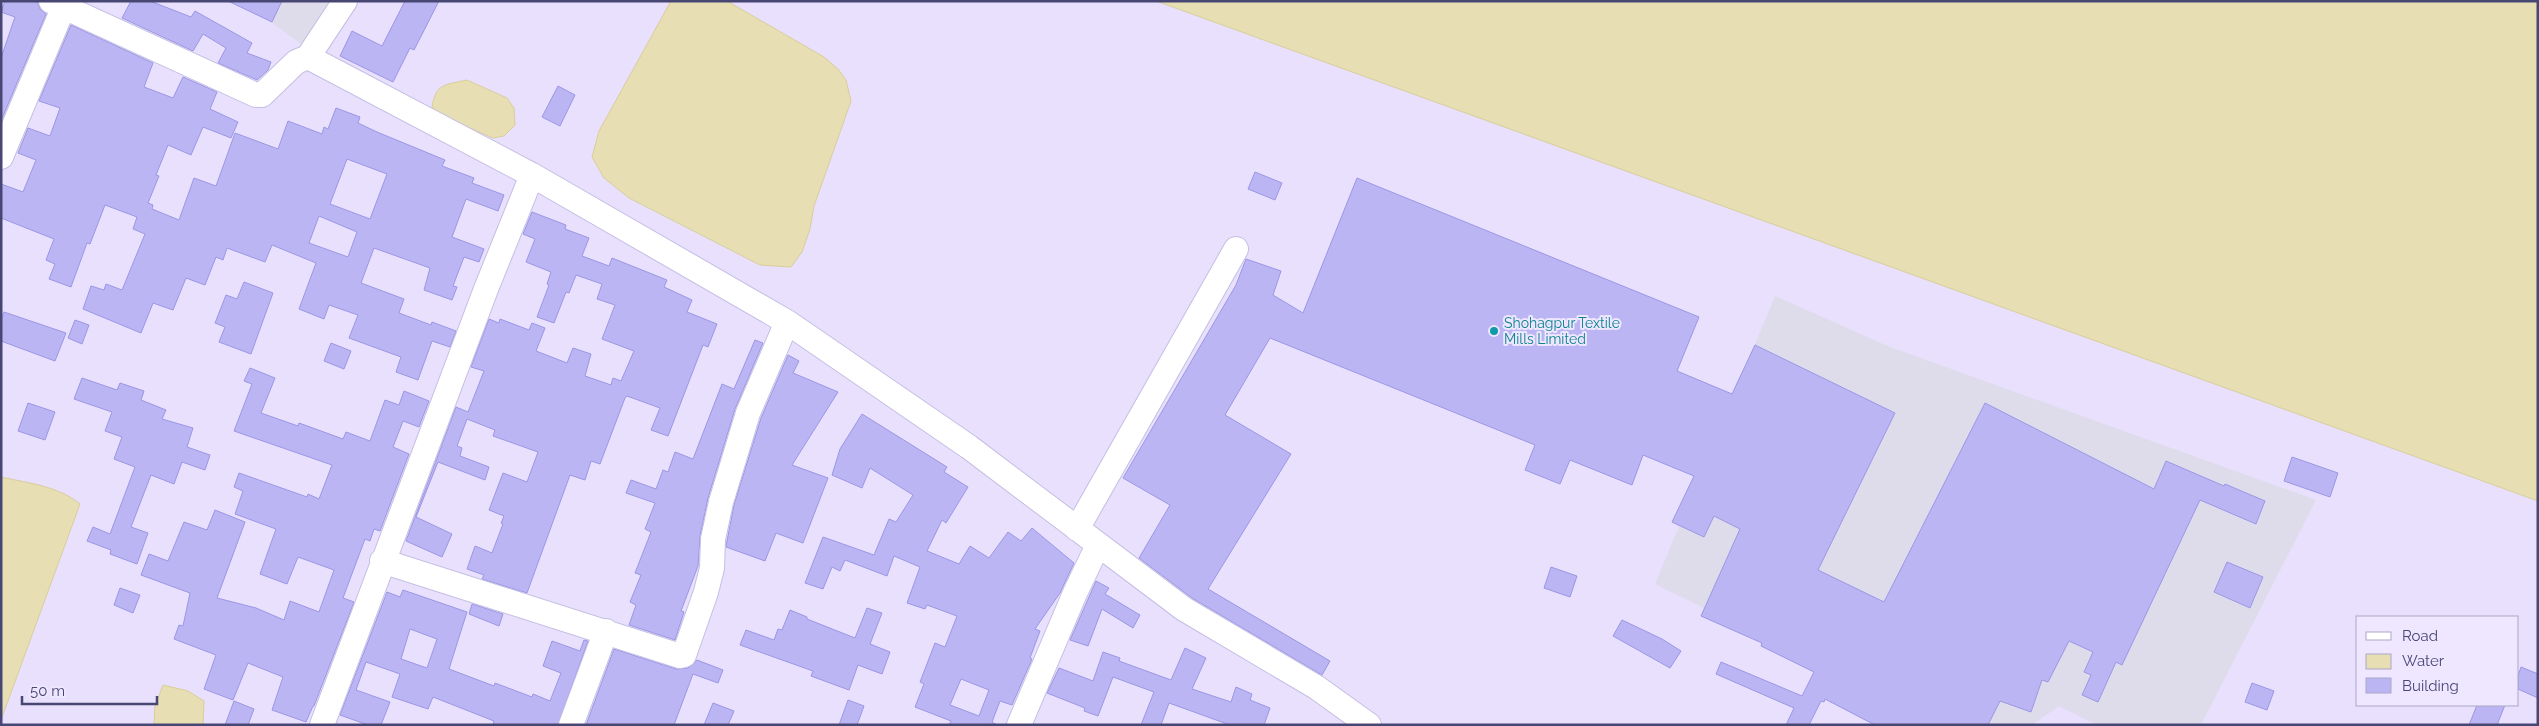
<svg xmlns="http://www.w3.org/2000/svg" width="2539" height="726" font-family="Raleway,sans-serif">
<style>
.industrial{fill:#dedceb}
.water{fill:#e7deb4;stroke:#d9ce9a}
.building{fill:#bbb6f3;stroke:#9b96e6;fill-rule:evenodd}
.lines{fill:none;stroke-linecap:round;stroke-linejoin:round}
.minor-casing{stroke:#c4bfe3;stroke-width:26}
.minor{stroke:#fff;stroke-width:24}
.culture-dot{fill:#0f9aa8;stroke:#eee7ff;stroke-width:2}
.labels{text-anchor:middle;stroke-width:4;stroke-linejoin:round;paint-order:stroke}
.culture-label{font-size:14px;fill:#0d838f;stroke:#eee7ff;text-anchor:start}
</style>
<rect width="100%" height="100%" fill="#e8e0fd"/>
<!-- industrial -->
<path class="industrial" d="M241 1H348L314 53Z
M1775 296 1890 347 2316 500 2201 725H2097L2059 706 2032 725H1940L1655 584Z"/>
<!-- water -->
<path class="water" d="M671 1H727L824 57 838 69 846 80 851 101 814 206 810 229 802 252 791 267 760 265 629 198 604 178 592 157 599 131Z
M1156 1H2538V501Z
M467 80 507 98 514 108 515 125 504 136 493 138 439 115 432 107C436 83 445 85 467 80Z
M1 477C28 483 58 486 80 504L1 720Z
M163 685 188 691 204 701 203 725H154L155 706Z"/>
<!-- building -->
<path class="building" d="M5 1H37L40 9 46 14 1 121V58L15 17 1 12Z
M131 1H150L191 17 195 11 252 43 247 53 271 62 268 70 257 80 218 63 226 48 203 34 193 51 122 18Z
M228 1H282L272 22Z
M405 1H439L414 50 410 48 393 82 340 56 352 31 382 46Z
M71 25 153 63 144 87 173 98 183 77 217 92 210 109 238 122 231 138 203 127 191 155 168 145 156 175 159 176 148 203 153 205 152 209 179 220 194 178 216 186 235 133 278 149 288 121 322 134 324 127 328 129 336 108 360 117 358 123 377 132 445 160 442 166 474 178 472 183 504 195 498 211 466 199 452 237 484 249 479 262 464 257 453 286 457 287 452 300 424 290 430 268 374 248 361 283 404 299 399 313 431 325 432 322 456 331 450 347 432 341 418 380 396 372 401 357 349 338 358 315 329 305 324 319 299 309 316 263 272 245 265 262 227 248 223 260 216 257 205 285 186 278 173 310 153 303 141 333 83 309 91 286 104 290 106 284 122 290 145 234 133 229 137 217 105 205 90 244 87 243 71 287 49 279 55 264 46 260 54 239 1 218V184L23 192 36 160 18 153 28 128 50 136 60 108 39 101ZM347 159 387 174 370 219 330 204ZM319 216 357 232 348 257 309 243Z
M558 86 575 95 560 126 542 117Z
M1255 172 1282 183 1275 200 1248 189Z
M1357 178 1699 317 1677 371 1732 394 1755 345 1895 413 1818 570 1884 602 1985 403 2154 489 2166 461 2224 486 2225 484 2265 501 2256 524 2200 500 2122 665 2116 662 2098 702 2082 695 2091 675 2084 672 2093 652 2069 641 2048 682 2042 680 2031 712 2000 701 1988 725H1875L1825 699 1824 702 1821 701 1809 725H1786L1794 708 1716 674 1721 662 1802 696 1814 672 1761 646 1762 643 1701 616 1740 529 1714 516 1704 537 1672 522 1694 476 1643 455 1632 485 1570 460 1560 484 1525 470 1535 445 1270 338 1225 415 1291 454 1208 589 1330 661 1322 675 1192 598 1139 558 1170 505 1123 478 1236 285 1246 259 1281 271 1273 295 1303 313Z
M532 212 566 225 565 229 589 238 582 256 609 266 612 258 667 280 664 287 692 300 687 312 717 324 708 347 703 345 668 436 651 430 660 408 627 396 625 398 600 464 591 461 585 480 570 475 527 593 482 579 484 575 467 569 475 546 492 553 503 524 501 523 504 516 489 510 503 473 527 482 538 452 493 436 495 430 467 419 457 446 462 448 460 456 489 467 485 480 438 462 416 517 452 534 442 557 406 541 456 407 468 412 484 371 471 367 489 319 499 323 500 319 529 330 532 323 545 328 536 351 567 363 573 348 591 354 585 376 611 385 613 378 621 381 634 351 602 339 615 305 597 299 602 284 576 275 569 293 566 292 554 323 537 317 549 285 547 284 551 272 526 262 535 239 523 234Z
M244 282 273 293 251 354 219 342 225 327 215 323 226 295 237 299Z
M4 312 66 333 55 361 1 341V320Z
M75 320 89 325 82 344 68 338Z
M755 340 763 343 735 409 708 498 700 536 698 566 681 611 684 612 675 640 629 625 636 605 630 602 641 575 635 573 651 532 645 529 655 503 626 493 631 480 656 489 663 470 668 472 675 452 693 459 722 384 734 389Z
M331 343 351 351 344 369 324 361Z
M788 355 799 361 793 373 838 392 792 465 828 478 803 543 776 533 765 561 726 547 727 541 734 505 761 418Z
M250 368 275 378 261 413 298 426 299 423 343 439 346 432 370 441 385 400 399 405 404 391 429 401 419 427 403 421 393 447 409 454 380 531 374 529 370 541 365 539 343 598 354 602 314 706H313L306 722 272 710 283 677 248 663 233 700 204 689 216 655 174 639 179 625 183 626 190 593 141 575 149 554 168 561 184 522 207 530 215 510 245 522 217 598 256 608 284 620 290 601 319 612 334 570 298 557 287 584 260 574 276 529 235 514 243 491 234 487 239 473 307 497 308 494 319 499 332 465 234 431 252 384 244 381Z
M82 378 117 390 120 383 144 391 141 400 166 410 162 419 193 428 187 447 210 455 205 470 182 462 174 484 151 475 131 527 148 533 137 564 110 554 111 550 87 541 93 527 110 534 135 467 114 459 122 437 105 431 112 412 74 399Z
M28 403 55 412 45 440 18 431Z
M862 414 947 467 944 472 968 487 946 523 942 520 927 551 959 564 970 546 989 558 1008 532 1021 541 1032 528 1074 563 1060 593 1035 629 1040 631 1030 658 1032 659 1012 705 1000 701 992 722 997 725H949L951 721 915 707 924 684 920 682 935 643 945 647 957 616 927 605 925 609 907 603 920 567 894 556 887 576 845 560 840 571 832 567 823 589 805 583 823 537 874 555 889 519 896 522 913 495 870 468 862 488 832 475 840 449ZM961 679 989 690 979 716 950 705Z
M2292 457 2338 473 2330 497 2284 481Z
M2227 562 2263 577 2250 608 2214 592Z
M1551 567 1577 576 1570 597 1544 588Z
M1096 581 1109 588 1105 594 1140 615 1133 628 1102 609 1088 646 1070 640Z
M120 588 140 595 133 613 114 605Z
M403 590 467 612 449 669 494 686 495 683 532 697 533 694 550 701 561 673 543 666 552 641 580 651 584 640 588 641 558 725H493L494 721 433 697 428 709 392 697 400 674 366 662 356 690 390 702 381 725H368L340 715 387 592 400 597ZM410 629 437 639 427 668 401 659Z
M472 604 503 614 499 626 469 614Z
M867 608 882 613 870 644 890 652 882 674 858 665 849 690 811 676 813 671 740 645 746 630 774 640 778 629 782 630 790 610 807 617V619L855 638Z
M1622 620 1662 639 1681 651 1670 668 1613 636Z
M1185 648 1206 658 1192 689 1231 702 1236 687 1252 694 1250 700 1270 708 1264 725H1230L1169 703 1161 725H1141L1154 692 1113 677 1098 716 1084 711 1085 708 1047 693 1059 668 1093 681 1103 652 1120 658 1119 661 1171 680Z
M614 649 676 669 688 668 697 660 723 670 718 683 693 674 674 725H586Z
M2521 667 2538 674V698L2518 689V676Z
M2252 683 2274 691 2267 710 2245 702Z
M848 700 864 706 857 725H839Z
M234 701 254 709 248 725H225Z
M713 703 734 711 728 725H704Z
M2477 705H2505L2497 725H2469Z"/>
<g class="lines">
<defs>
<path id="minor" d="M51 1 256 95H262L296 62 308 57 532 175 787 322 969 447 1184 609 1316 687 1369 725
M308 57 345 1
M1 157 64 6
M1077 529 1236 249
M382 561 680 656 684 655 706 592 712 568 713 539 721 502 748 413 787 322
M322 725 486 289 532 175
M571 725 606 631
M1019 725 1075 593 1098 545"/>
</defs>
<!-- minor casing -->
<use href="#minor" class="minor-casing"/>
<!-- minor -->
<use href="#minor" class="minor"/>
</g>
<!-- markers -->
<circle class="culture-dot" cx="1494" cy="331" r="5"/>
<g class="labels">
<!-- culture labels -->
<g class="culture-label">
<text x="1504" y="328">Shohagpur Textile<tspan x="1504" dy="16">Mills Limited</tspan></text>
</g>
</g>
<!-- border -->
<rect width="2539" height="726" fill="none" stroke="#484774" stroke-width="5"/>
<!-- legend -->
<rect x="2356" y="616" width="162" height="90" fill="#eee7ff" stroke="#aca7c7"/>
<rect x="2366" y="632" width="25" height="8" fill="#ffffff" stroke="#aca7c7"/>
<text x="2402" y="641" font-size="15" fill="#484774">Road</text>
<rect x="2366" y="654" width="25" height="15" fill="#e7deb4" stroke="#aca7c7"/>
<text x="2402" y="666" font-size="15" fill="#484774">Water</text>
<rect x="2366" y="678" width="25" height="15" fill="#bbb6f3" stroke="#aca7c7"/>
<text x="2402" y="691" font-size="15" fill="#484774">Building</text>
<!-- scale -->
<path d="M22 696v8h135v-8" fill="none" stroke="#484774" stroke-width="2.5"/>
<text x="30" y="696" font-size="15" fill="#484774" stroke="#eee7ff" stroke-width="4" paint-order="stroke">50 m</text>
</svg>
